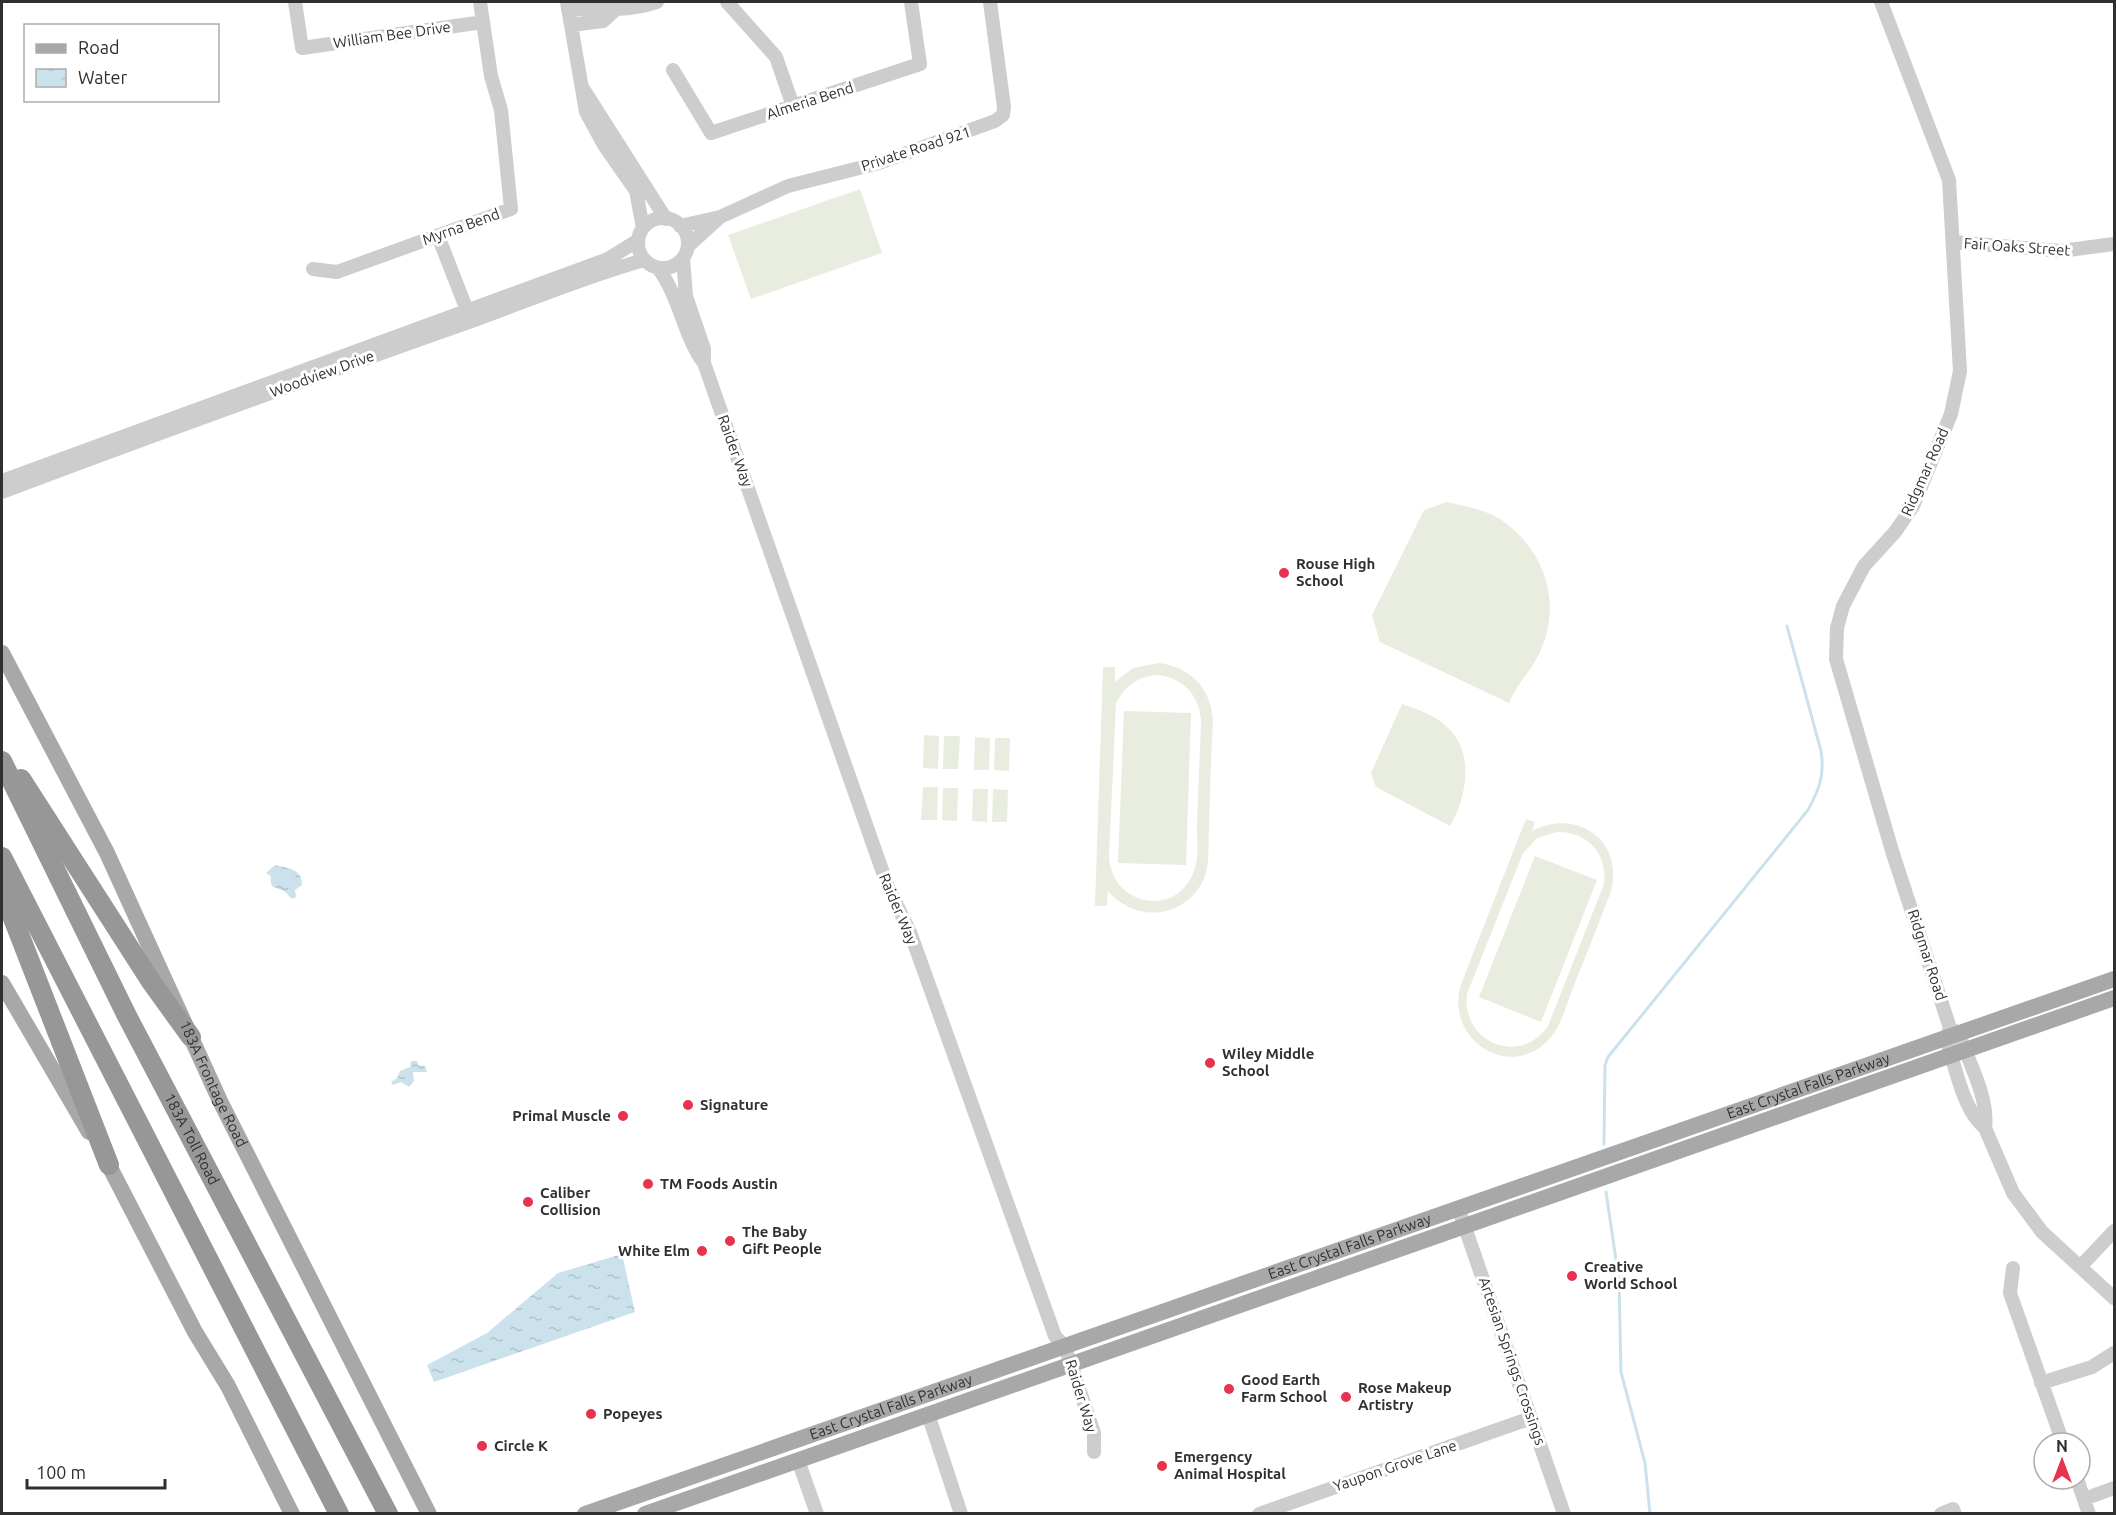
<svg xmlns="http://www.w3.org/2000/svg" width="2116" height="1515" font-family="Ubuntu,sans-serif">
<style>
.pitch{fill:#e8eddf;fill-rule:evenodd}
.water{fill:url(#water-ripples)}
.lines{fill:none;stroke-linecap:round;stroke-linejoin:round}
.stream{stroke:#cbe2ed;stroke-width:3}
.minor{stroke:#cdcdcd;stroke-width:14}
.major{stroke:#a8a8a8;stroke-width:16}
.highway{stroke:#979797;stroke-width:20}
.poi-dot{fill:#e7334e;stroke:#fff;stroke-width:2}
.labels{text-anchor:middle;stroke-width:6;stroke-linejoin:round;paint-order:stroke}
.street-label{font-size:15px;fill:#303030;stroke:#fff}
.poi-label{font-size:15px;font-weight:bold;fill:#303030;stroke:#fff;text-anchor:start}
</style>
<defs>
<pattern id="water-ripples" width="26" height="14" patternUnits="userSpaceOnUse" patternTransform="scale(1.5)"><rect width="26" height="14" fill="#cbe2ed"/><path d="M2 4q2-2 4 0t4 0M15 11q2-2 4 0t4 0" fill="none" stroke="#afc2cc"/></pattern>
</defs>
<rect width="100%" height="100%" fill="#fff"/>
<!-- pitch -->
<path class="pitch" d="M860 189 882 253 751 299 728 235Z
M1447 502C1465 506 1487 510 1503 521 1547 553 1563 607 1538 656 1529 674 1517 683 1509 703L1380 642 1372 615 1424 510Z
M1159 663C1190 667 1211 688 1213 720 1211 755 1210 791 1209 826 1208 842 1210 860 1205 876 1198 895 1181 909 1161 912 1140 915 1121 906 1108 891L1107 906H1095L1103 667H1115V682L1133 668ZM1158 675C1183 678 1199 695 1201 720 1200 755 1198 790 1197 826 1197 840 1199 858 1194 871 1177 919 1111 906 1109 856L1116 704C1124 686 1139 676 1158 675Z
M1402 704C1417 709 1435 715 1447 727 1475 752 1467 797 1450 826L1376 787 1371 773Z
M1124 711 1191 713 1186 865 1118 863Z
M924 735 939 736 938 769 923 768Z
M944 736H960L958 769H943Z
M975 737 990 738 989 770H974Z
M995 738H1010L1009 771 994 770Z
M923 787H938L937 820H921Z
M943 788H958L957 821 942 820Z
M973 789H988L987 822 972 821Z
M993 789 1008 790 1007 822H992Z
M1526 819 1535 822 1532 831C1578 807 1626 842 1610 894 1598 926 1585 957 1573 988 1566 1005 1562 1025 1550 1038 1511 1083 1444 1040 1461 984ZM1557 832C1587 831 1608 854 1604 884L1548 1026C1520 1067 1461 1042 1467 994L1523 853 1537 838Z
M1535 856 1597 880 1541 1022 1479 997Z"/>
<!-- water -->
<path class="water" d="M275 865C287 869 302 867 302 885L295 890 296 897 292 899C289 897 288 894 285 892 277 886 269 891 271 876L266 873Z
M411 1061H417L418 1065 425 1066 427 1072H413L414 1081 409 1087 401 1082 393 1085 391 1082 397 1078 400 1071 410 1067Z
M622 1254 635 1312 434 1382 427 1365 487 1333 558 1273Z"/>
<g class="lines">
<!-- stream -->
<path class="stream" d="M1604 1144 1605 1065 1608 1057 1808 810C1819 790 1825 775 1821 751L1787 626
M1606 1192 1619 1280 1621 1372 1645 1463 1650 1514"/>
<!-- minor -->
<path class="minor" d="M295 2 302 48 483 22
M567 2 586 112 604 145 636 191 643 228
M727 2 776 57 793 106
M1881 2 1949 180 1960 371 1951 414 1913 506 1895 532 1864 566 1843 606 1837 628 1836 659 1893 854 1950 1028
M568 10C601 7 625 13 657 2
M571 25 603 21 614 11
M673 70 711 133 920 64 911 2
M582 87 666 219
M638 243a25 25 0 1 1 50 0a25 25 0 1 1-50 0Z
M680 226 720 217 788 186 879 163 995 121 1003 115 1004 107 990 2
M438 236 470 318
M1954 242 2061 251 2114 244
M688 246 720 217
M683 258 686 296 704 349V363
M658 268C680 297 683 335 704 363L888 887 910 932 1055 1336 1065 1347 1094 1433V1452
M313 269 337 272 511 209 501 110 491 76 480 2
M2 481 608 259 637 241
M2 492C152 435 303 381 455 327 518 305 580 278 644 260
M1950 1028 1959 1034C1969 1063 1989 1098 1985 1128 1962 1109 1956 1067 1946 1039Z
M1985 1128 2013 1193 2042 1232 2114 1298
M1459 1210 1564 1514
M2080 1267 2114 1231
M2013 1268 2010 1293 2063 1443
M2041 1383 2092 1367 2114 1353
M928 1414 961 1514
M798 1460 817 1514
M2077 1479 2089 1514
M2084 1499 2114 1488
M1259 1514 1531 1418
M1941 1514 1953 1509 1955 1514"/>
<!-- major -->
<g class="major">
<path id="s1" d="M2 653 107 853 220 1101 429 1514"/>
<path d="M2 983 89 1132"/>
<path d="M103 1154 195 1332 228 1386 292 1514"/>
<path id="s2" d="M585 1514 2114 979"/>
<path d="M645 1514 2114 998"/>
</g>
<!-- highway -->
<g class="highway">
<path id="s3" d="M2 761 126 1014 388 1514"/>
<path d="M21 779 152 983 191 1037"/>
<path d="M2 857 339 1514"/>
<path d="M2 890 109 1165"/>
</g>
</g>
<!-- markers -->
<g class="poi-dot">
<circle cx="1284" cy="573" r="6"/>
<circle cx="1210" cy="1063" r="6"/>
<circle cx="688" cy="1105" r="6"/>
<circle cx="623" cy="1116" r="6"/>
<circle cx="648" cy="1184" r="6"/>
<circle cx="528" cy="1202" r="6"/>
<circle cx="730" cy="1241" r="6"/>
<circle cx="702" cy="1251" r="6"/>
<circle cx="1572" cy="1276" r="6"/>
<circle cx="1229" cy="1389" r="6"/>
<circle cx="1346" cy="1397" r="6"/>
<circle cx="591" cy="1414" r="6"/>
<circle cx="482" cy="1446" r="6"/>
<circle cx="1162" cy="1466" r="6"/>
</g>
<g class="labels">
<!-- street labels -->
<g class="street-label">
<text transform="translate(392 35) rotate(-8)" y="5">William Bee Drive</text>
<text transform="translate(810 101) rotate(-18)" y="5">Almeria Bend</text>
<text transform="translate(916 149) rotate(-18)" y="5">Private Road 921</text>
<text transform="translate(461 227) rotate(-20)" y="5">Myrna Bend</text>
<text transform="translate(2017 247) rotate(4)" y="5">Fair Oaks Street</text>
<text transform="translate(322 374) rotate(-20)" y="5">Woodview Drive</text>
<text transform="translate(735 451) rotate(70)" y="5">Raider Way</text>
<text transform="translate(1925 472) rotate(-66)" y="5">Ridgmar Road</text>
<text transform="translate(898 909) rotate(67)" y="5">Raider Way</text>
<text transform="translate(1927 955) rotate(72)" y="5">Ridgmar Road</text>
<text dy="5" stroke="none"><textPath href="#s1" startOffset="480">183A Frontage Road</textPath></text>
<text dy="5" stroke="none"><textPath href="#s2" startOffset="1296">East Crystal Falls Parkway</textPath></text>
<text dy="5" stroke="none"><textPath href="#s3" startOffset="423">183A Toll Road</textPath></text>
<text dy="5" stroke="none"><textPath href="#s2" startOffset="810">East Crystal Falls Parkway</textPath></text>
<text transform="translate(1512 1361) rotate(71)" y="5">Artesian Springs Crossings</text>
<text transform="translate(1081 1396) rotate(73)" y="5">Raider Way</text>
<text dy="5" stroke="none"><textPath href="#s2" startOffset="324">East Crystal Falls Parkway</textPath></text>
<text transform="translate(1395 1466) rotate(-19)" y="5">Yaupon Grove Lane</text>
</g>
<!-- poi labels -->
<g class="poi-label">
<text x="1296" y="569">Rouse High<tspan x="1296" dy="17">School</tspan></text>
<text x="1222" y="1059">Wiley Middle<tspan x="1222" dy="17">School</tspan></text>
<text x="700" y="1110">Signature</text>
<text x="611" y="1121" text-anchor="end">Primal Muscle</text>
<text x="660" y="1189">TM Foods Austin</text>
<text x="540" y="1198">Caliber<tspan x="540" dy="17">Collision</tspan></text>
<text x="742" y="1237">The Baby<tspan x="742" dy="17">Gift People</tspan></text>
<text x="690" y="1256" text-anchor="end">White Elm</text>
<text x="1584" y="1272">Creative<tspan x="1584" dy="17">World School</tspan></text>
<text x="1241" y="1385">Good Earth<tspan x="1241" dy="17">Farm School</tspan></text>
<text x="1358" y="1393">Rose Makeup<tspan x="1358" dy="17">Artistry</tspan></text>
<text x="603" y="1419">Popeyes</text>
<text x="494" y="1451">Circle K</text>
<text x="1174" y="1462">Emergency<tspan x="1174" dy="17">Animal Hospital</tspan></text>
</g>
</g>
<!-- border -->
<rect width="2116" height="1515" fill="none" stroke="#303030" stroke-width="6"/>
<!-- legend -->
<rect x="24" y="24" width="195" height="78" fill="#ffffff" stroke="#acacac" stroke-width="1.5"/>
<rect x="36" y="44" width="30" height="9" fill="#a8a8a8" stroke="#acacac" stroke-width="1.5"/>
<text x="78" y="54" font-size="18" fill="#303030">Road</text>
<rect x="36" y="69" width="30" height="18" fill="url(#water-ripples)" stroke="#acacac" stroke-width="1.5"/>
<text x="78" y="84" font-size="18" fill="#303030">Water</text>
<!-- north arrow -->
<g transform="translate(2062 1461)"><circle r="28" fill="#ffffff" stroke="#acacac" stroke-width="1.5"/>
<path d="M0-4.5L10 22L0 15L-10 22Z" fill="#e7334e"/>
<text y="-9" font-size="16" font-weight="bold" text-anchor="middle" fill="#303030">N</text>
</g>
<!-- scale -->
<path d="M27 1479v9h138v-9" fill="none" stroke="#303030" stroke-width="3"/>
<text x="36" y="1479" font-size="18" fill="#303030" stroke="#ffffff" stroke-width="4.5" paint-order="stroke">100 m</text>
</svg>
